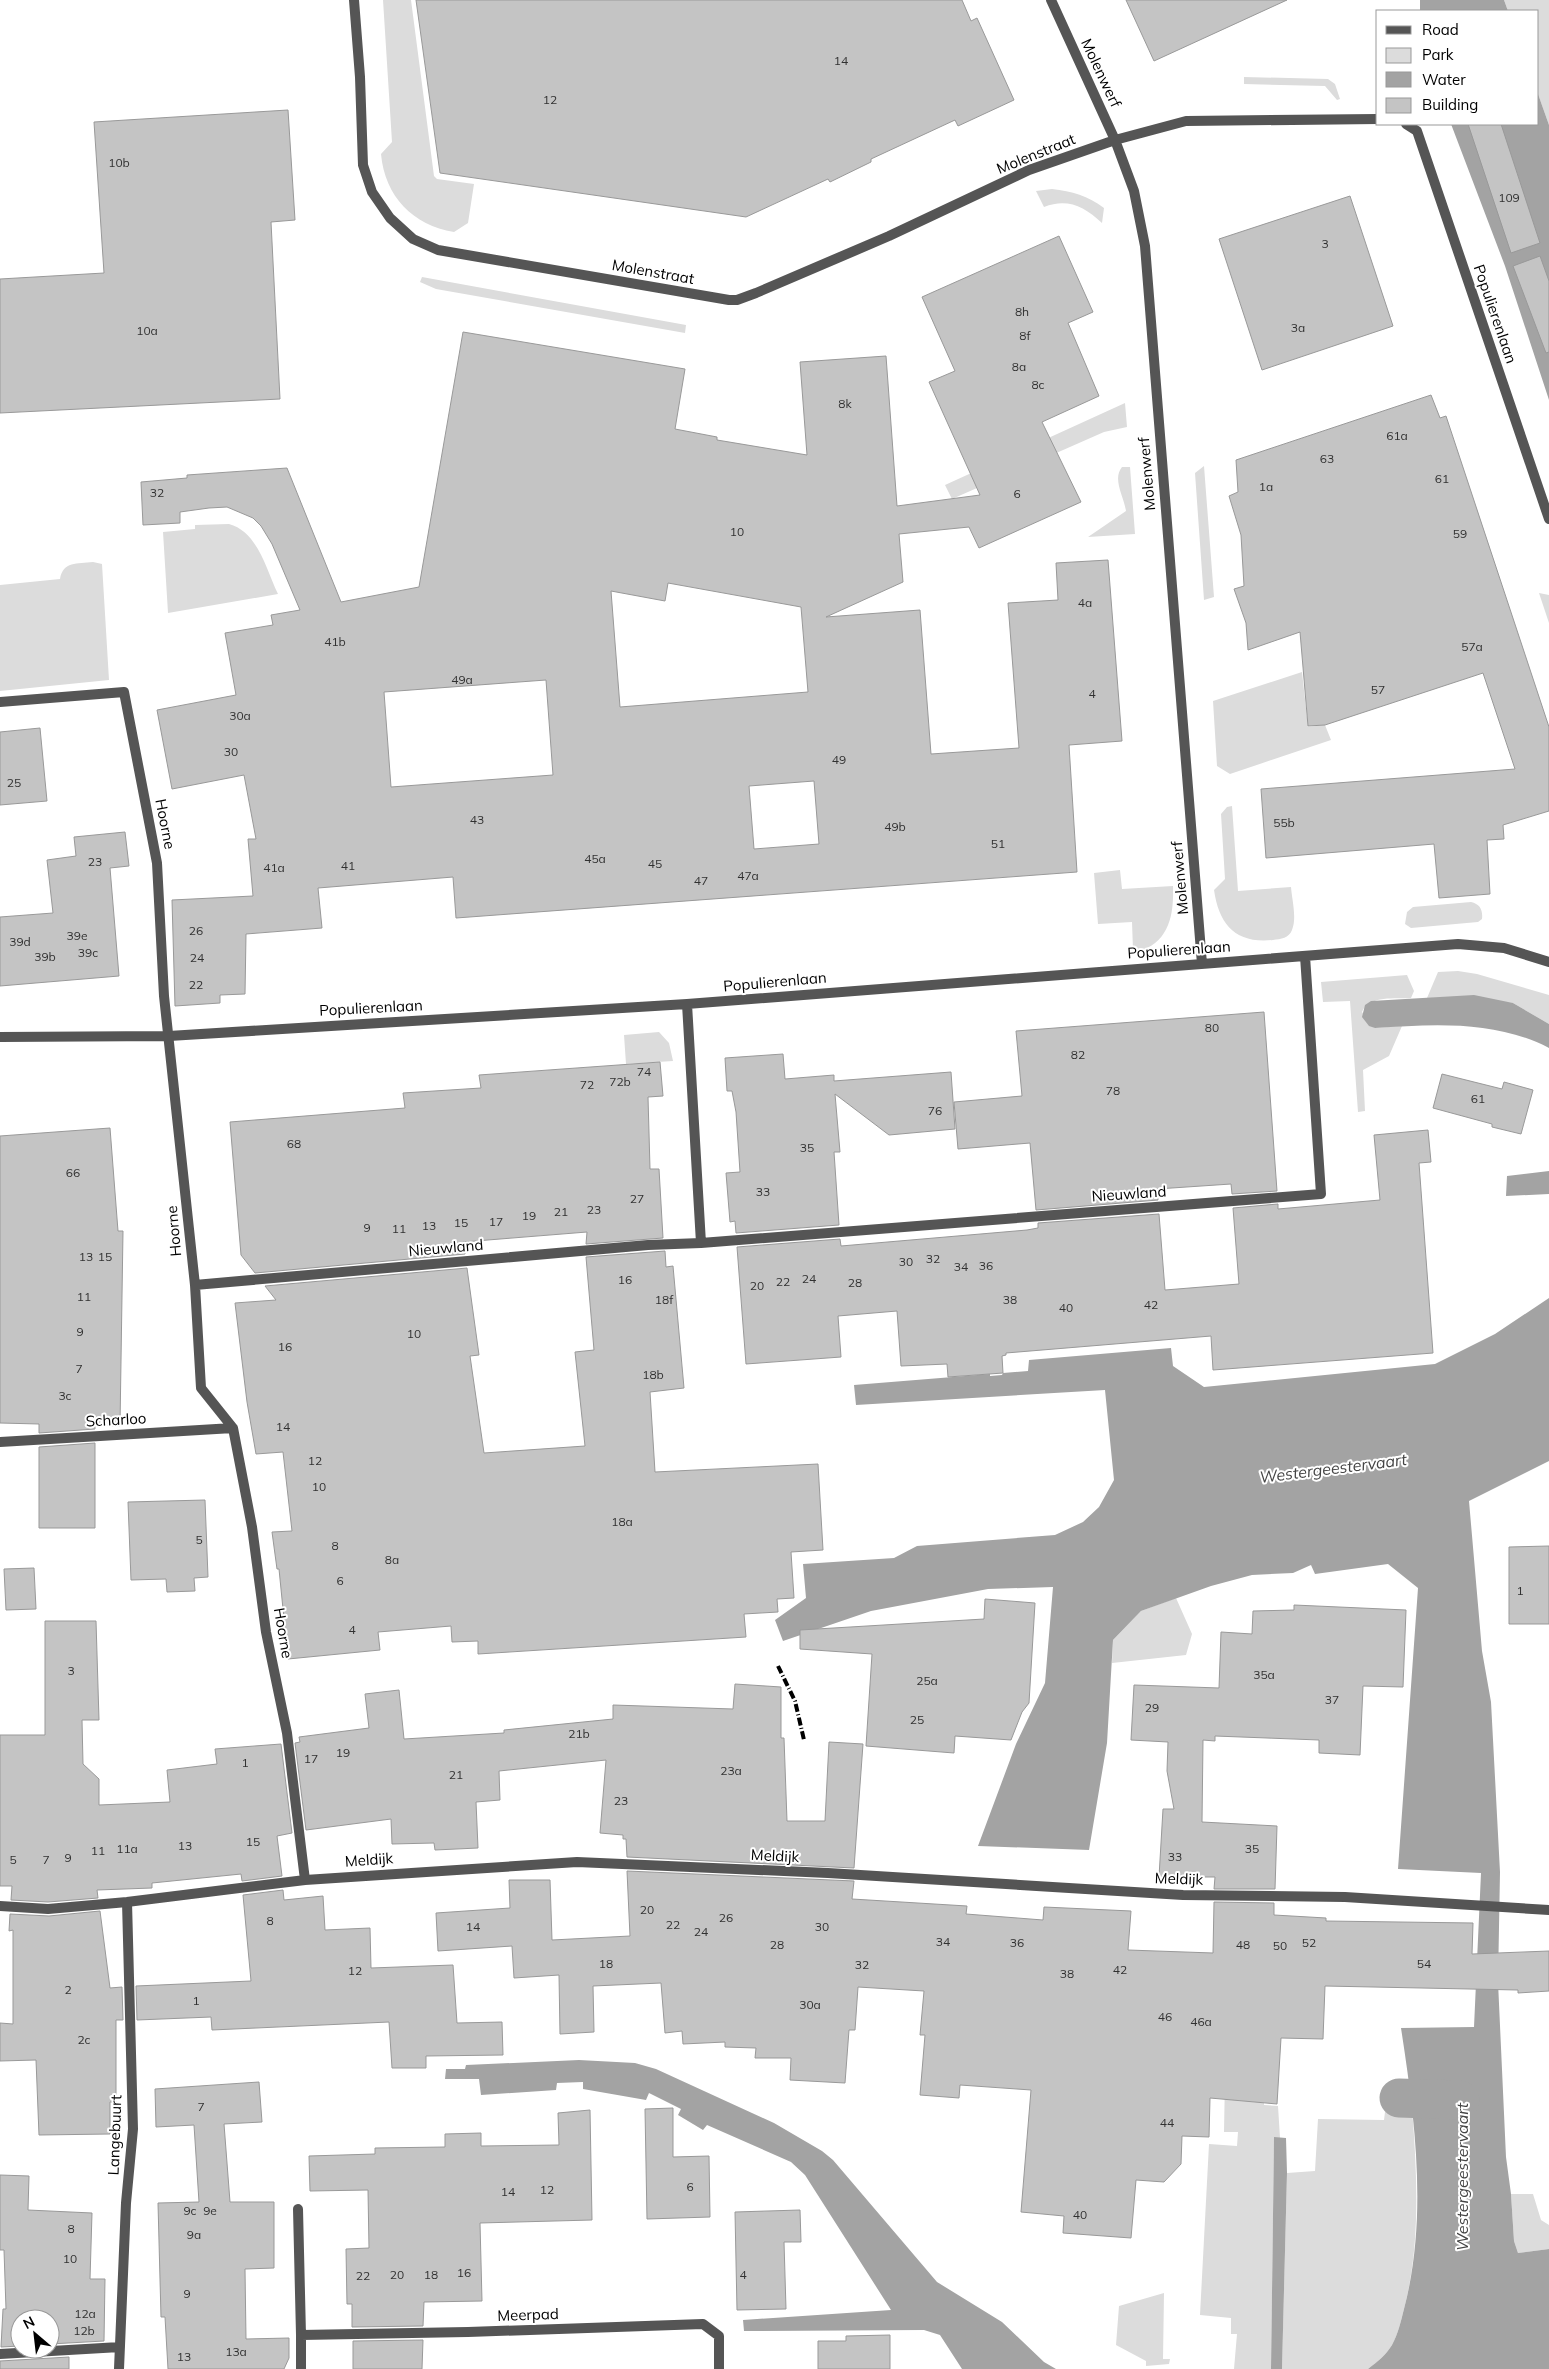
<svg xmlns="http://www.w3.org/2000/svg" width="1549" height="2369" font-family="Mulish,sans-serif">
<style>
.green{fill:#dcdcdc}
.water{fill:#a3a3a3}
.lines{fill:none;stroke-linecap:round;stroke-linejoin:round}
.canal{stroke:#a3a3a3;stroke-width:39}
.building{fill:#c4c4c4;stroke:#999;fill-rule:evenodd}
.street{stroke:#555;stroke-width:10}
.rail{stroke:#000;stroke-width:4;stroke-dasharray:8 2.5 1 2.5;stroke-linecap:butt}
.labels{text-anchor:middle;stroke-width:4;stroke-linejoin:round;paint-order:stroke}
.number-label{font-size:12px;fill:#313131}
.street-label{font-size:15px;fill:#000;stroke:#fff}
.water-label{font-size:16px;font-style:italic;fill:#444;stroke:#fff}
</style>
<rect width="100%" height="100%" fill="#fff"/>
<!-- green -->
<path class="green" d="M383 0H411L434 176 437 179 474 184 468 223 454 232C413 225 385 197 381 154L392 142Z
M1504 0H1549V125L1538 94V11H1508Z
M1244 77 1328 79 1335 84 1340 99 1337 100 1325 86 1244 84Z
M1052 189C1072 191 1088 196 1104 208L1102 223C1084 206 1067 198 1044 207L1036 191Z
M422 277 686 325 685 333 436 289 420 282Z
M1125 403 1127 427 1104 432 952 499 945 485Z
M1204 466 1214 597 1204 600 1195 473Z
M1122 467H1130L1135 534 1088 537 1126 511C1124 497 1112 479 1122 467Z
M229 524C258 532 266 569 278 594L168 613 163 532 195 529V525Z
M93 562 102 564 109 680 0 691V585L60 579C63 561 77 564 93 562Z
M1539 593 1549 595V623Z
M1302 672 1308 727 1325 725 1331 740 1230 774 1217 766 1213 701Z
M1232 806 1238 891 1291 887C1292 900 1297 918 1292 930 1289 938 1281 939 1273 940 1236 944 1219 925 1214 890L1225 879 1221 814 1227 807Z
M1120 870 1122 889 1173 886C1174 916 1169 943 1137 952L1133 950 1132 922 1098 924 1094 873Z
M1471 902C1480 904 1483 910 1482 919L1478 922 1411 928 1405 924 1407 912 1413 907Z
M1458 971 1477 974 1549 995V1024L1513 1003 1427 998 1438 972Z
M1407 975 1414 991 1411 998C1396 999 1369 995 1362 1012L1375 1028 1402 1026 1389 1056 1363 1070 1365 1111 1358 1112 1350 1001 1323 1002 1321 982Z
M659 1032 669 1043 673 1061 626 1064 624 1035Z
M1176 1598 1192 1634 1186 1655 1112 1663 1113 1640 1141 1611Z
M1225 2078 1264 2094V2105L1278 2106 1280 2138H1274L1271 2369H1234L1237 2334H1231V2318L1200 2315 1209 2144 1237 2146 1238 2132H1224Z
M1412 2108C1417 2174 1421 2244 1404 2309 1401 2321 1398 2334 1392 2345 1386 2355 1377 2362 1368 2369H1282L1287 2173 1315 2171 1318 2119 1384 2120 1385 2112Z
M1511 2194H1533L1541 2220 1549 2225V2249L1518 2253 1514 2241Z
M1164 2293 1163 2359H1170L1169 2364 1146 2366V2361L1116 2345 1119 2306Z"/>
<!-- water -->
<path class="water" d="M1420 0H1504L1508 11H1420Z
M1538 94 1549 125V400L1505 266 1451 124H1538Z
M1474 995 1513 1003 1549 1024V1048C1495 1020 1434 1024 1375 1028L1369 1026 1362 1017 1365 1005 1371 1001Z
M1549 1171V1194L1506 1196 1507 1176Z
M1549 1298V1461L1469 1501 1482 1651 1491 1702 1500 1872 1498 1982 1506 2157 1511 2194 1514 2241 1518 2253 1549 2249V2369H1368C1377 2362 1386 2355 1392 2345 1398 2334 1401 2321 1404 2309 1428 2218 1415 2119 1401 2028L1474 2027 1481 1873 1398 1869 1418 1588 1388 1564 1315 1574 1311 1565 1293 1573 1252 1575 1211 1586 1141 1611 1113 1640 1107 1743 1089 1850 978 1846 1016 1744 1045 1683 1053 1587 988 1589 871 1611 783 1641 775 1620 806 1598 803 1564 894 1558 917 1546 1055 1535 1083 1522 1099 1507 1114 1480 1105 1390 856 1405 854 1385 990 1374V1376L1002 1375 1003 1373 1028 1371 1029 1360 1171 1348 1173 1366 1204 1387 1435 1364 1495 1334Z
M579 2060 635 2063 656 2069 774 2123 822 2151 833 2160 937 2282 1002 2322 1044 2362 1056 2369H962L940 2335 924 2330 744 2331 743 2320 891 2310 805 2175 791 2162 707 2125 703 2130 678 2115 681 2109 649 2093 646 2100 583 2089V2082L557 2083 556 2090 481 2095 479 2079H445L446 2069H465L466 2065Z
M1274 2137 1286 2138 1287 2173 1282 2369H1271Z"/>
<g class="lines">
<!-- canal -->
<path class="canal" d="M1399 2098 1460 2100"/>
</g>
<!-- building -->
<path class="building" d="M416 0H962L971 21 977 18 1014 100 958 126 955 120 871 159V162L830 182 828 179 746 217 440 173Z
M1126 0H1287L1154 61Z
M288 110 295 220 271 222 280 399 0 413V279L104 273 94 122Z
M1468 124H1501L1540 243 1511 253Z
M1350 196 1393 326 1262 370 1219 239Z
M1059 236 1093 312 1068 323 1099 396 1042 422 1081 502 979 548 969 527 899 534 903 582 826 617 920 610 931 754 1019 748 1008 603 1058 600 1056 563 1108 560 1122 741 1069 745 1077 872 456 918 453 877 318 888 322 928 246 934 245 994 220 995V1003L175 1006 172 900 253 896 248 839H256L244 775 172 789 157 710 236 695 225 633 273 625 271 615 300 610 272 544 261 526 253 518 227 507 209 508 180 512V523L143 525 141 482 187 478V475L287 468 341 602 419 587 463 332 685 369 675 429 717 437V440L807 455 800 362 886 356 897 506 980 495 929 382 955 371 922 297ZM668 583 801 607 808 692 620 707 611 591 665 601ZM546 680 553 775 391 787 384 692ZM814 781 819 844 754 849 749 786Z
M1540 256 1549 281V352L1546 353 1513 266Z
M1431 395 1440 418 1446 416 1549 727V811L1503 825 1504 839 1487 840 1490 894 1439 898 1434 844 1266 858 1261 789 1515 769 1483 673 1325 725 1308 726 1300 632 1248 650 1246 623 1234 589 1244 586 1241 535 1229 496 1238 492 1236 460Z
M40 728 47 801 0 805V732Z
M125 832 129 866 110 868 119 976 0 986V917L53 913 47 860 76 856 74 837Z
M1264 1012 1277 1191 1232 1194 1231 1184 1157 1189 1158 1200 1036 1210 1030 1143 958 1149 954 1102 1022 1096 1016 1031Z
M783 1054 785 1079 834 1075V1081L951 1072 955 1129 889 1135 835 1094 840 1152H834L839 1225 736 1233 735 1221 730 1222 726 1173 740 1172 736 1112 732 1091H727L725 1058Z
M660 1062 663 1096 648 1097 650 1169H659L663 1238 586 1244 587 1232 463 1242 465 1254 255 1273 241 1255 230 1122 405 1108 403 1093 481 1088 479 1075Z
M1442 1074 1502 1089 1504 1082 1533 1090 1521 1134 1492 1127V1124L1433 1108Z
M110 1128 118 1231H123L120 1426 95 1425V1429L39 1433V1424L0 1423V1136Z
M1428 1130 1431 1162 1419 1163 1433 1353 1213 1370 1211 1336 1006 1353V1355L1002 1356 1003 1373 948 1377 947 1364 901 1366 897 1311 838 1316 841 1357 746 1364 737 1247 840 1239 841 1246 1027 1230 1038 1228V1223L1159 1214 1165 1290 1239 1284 1233 1208 1278 1204V1209L1380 1200 1374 1135Z
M665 1251 666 1267 673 1266 684 1388 650 1392 655 1472 818 1464 823 1550 791 1552 794 1598 777 1599 778 1612 744 1614 746 1637 478 1654V1641L452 1642 451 1626 378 1632 380 1650 288 1659 279 1569H277L272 1532 292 1531 283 1452 256 1454 247 1402 235 1303 276 1300 265 1286 467 1268 479 1355 470 1356 484 1453 585 1446 575 1352 594 1350 586 1257Z
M95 1443V1528H39V1447Z
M205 1500 208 1577 194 1578 195 1591 167 1592 166 1579 131 1580 128 1502Z
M1549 1546V1624H1509V1547Z
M34 1568 36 1609 6 1610 4 1569Z
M985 1599 1035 1603 1029 1703 1022 1712 1011 1740 955 1736 954 1753 866 1746 872 1654 800 1649V1630L984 1619Z
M1294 1605 1406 1610 1403 1687 1363 1686 1360 1755 1319 1753V1740L1215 1736V1741L1203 1740 1202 1822 1277 1826 1275 1889H1214L1215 1877H1159L1163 1809H1174L1167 1771 1168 1742 1131 1740 1134 1685 1219 1688 1221 1632 1252 1634 1253 1611 1294 1610Z
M45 1621H96L99 1720H82L83 1764 99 1779V1805L170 1802 167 1770 217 1764 215 1749 281 1744 292 1833 277 1836 282 1876 242 1881 241 1874 152 1883V1888L97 1890 98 1898 48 1902 11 1900 12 1886H0V1735H45Z
M735 1684 781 1687V1738H784L787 1821H825L829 1742 863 1744 854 1868 627 1857 626 1839H623V1835L600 1833 606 1760 499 1771 500 1800 476 1802 478 1848 435 1850 434 1843 392 1844 391 1819 306 1830 295 1743 300 1742 299 1737 369 1728 365 1694 399 1690 404 1739 504 1733V1730L613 1719V1705L733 1709Z
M627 1871 854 1881 852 1899 967 1906 966 1914 1043 1920 1044 1907 1131 1911 1128 1950 1213 1953 1214 1902 1274 1903V1915L1326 1918V1921L1473 1923 1472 1954 1549 1951V1991L1518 1993V1990L1325 1986 1323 2039 1281 2038 1277 2104 1210 2098 1209 2137 1182 2136 1181 2164 1164 2182 1136 2180 1131 2238 1063 2233 1064 2216 1021 2212 1031 2090 960 2085 959 2098 920 2095 925 2035H920L924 1991 858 1987 855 2030H849L845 2083 790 2080 791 2058H755L756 2048 725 2047V2042L683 2044 682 2031 665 2033 661 1983 593 1986 594 2032 560 2034 559 1975 514 1978 512 1946 438 1951 436 1913 510 1908 509 1880H550L552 1940 630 1936Z
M283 1890 284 1900 323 1896 325 1930 370 1928 371 1968 453 1965 457 2023 502 2022 503 2055 426 2056V2068H392L389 2022 212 2030 211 2017 137 2020 136 1986 251 1981 243 1895Z
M100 1911 110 1988 122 1987 123 2020H116V2102H110V2134L39 2135 36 2060 0 2061V2023L13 2024V1930L9 1931 10 1914 49 1916Z
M259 2082 262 2122 224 2124 230 2202H274V2268L245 2269 246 2339 289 2338V2358L284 2369H168L165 2317H161L158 2203 199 2202 194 2125 156 2127 155 2089Z
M673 2108V2157L709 2156 710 2217 647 2219 645 2109Z
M590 2110 592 2220 480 2223 482 2301 424 2302 423 2326 352 2327V2304H347L346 2249 369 2248 368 2190 310 2191 309 2156 375 2154V2148L445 2147V2134L481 2133V2146L559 2145 558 2113Z
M0 2175 29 2176 28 2210 92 2213 90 2279H105L104 2341 50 2344V2319H20V2346L1 2347 3 2309H6L4 2250H0Z
M800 2210 801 2242H784L786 2309 737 2310 735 2212Z
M890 2335V2369H818V2341H846V2336Z
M423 2340 422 2369H353V2341Z
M69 2357V2369H0V2361Z"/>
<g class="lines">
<!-- street -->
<path class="street" d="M354 0 360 77 363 165 372 192 390 218 413 239 438 250 729 300H737L756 293 889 236 1029 170 1115 140 1186 121 1378 119
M1051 0 1115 140 1134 191 1145 246 1202 964
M1406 124 1417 131 1549 519
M0 702 124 692 157 863 164 996 195 1285 201 1388 233 1428 252 1527 266 1632 287 1733 305 1880
M687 1004 701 1243
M0 1037 169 1036 687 1004 1458 944 1504 948 1549 962
M195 1285 648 1245 701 1243 1321 1194 1305 956
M0 1442 233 1428
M0 1906 48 1909 127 1902 305 1880 577 1862 828 1873 1183 1895 1345 1897 1549 1910
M298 2209 301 2335
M0 2354 120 2347
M119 2369 126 2203 133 2129 127 1902
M301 2369V2335L468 2332 703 2324 719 2336V2369"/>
<!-- rail -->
<path class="rail" d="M778 1666 795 1701 804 1740"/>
</g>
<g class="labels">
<!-- number labels -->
<g class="number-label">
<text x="841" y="65">14</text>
<text x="550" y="104">12</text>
<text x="119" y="167">10b</text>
<text x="1509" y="202">109</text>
<text x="1325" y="248">3</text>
<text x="1022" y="316">8h</text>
<text x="1298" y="332">3a</text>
<text x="147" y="335">10a</text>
<text x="1025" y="340">8f</text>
<text x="1019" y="371">8a</text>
<text x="1038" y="389">8c</text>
<text x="845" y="408">8k</text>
<text x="1397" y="440">61a</text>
<text x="1327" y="463">63</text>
<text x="1442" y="483">61</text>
<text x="1266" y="491">1a</text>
<text x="157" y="497">32</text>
<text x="1017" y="498">6</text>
<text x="737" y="536">10</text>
<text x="1460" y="538">59</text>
<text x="1085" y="607">4a</text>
<text x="335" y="646">41b</text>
<text x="1472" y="651">57a</text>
<text x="462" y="684">49a</text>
<text x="1378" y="694">57</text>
<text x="1092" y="698">4</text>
<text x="240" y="720">30a</text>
<text x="231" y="756">30</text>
<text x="839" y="764">49</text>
<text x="14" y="787">25</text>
<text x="477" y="824">43</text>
<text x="1284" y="827">55b</text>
<text x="895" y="831">49b</text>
<text x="998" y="848">51</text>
<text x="595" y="863">45a</text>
<text x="95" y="866">23</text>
<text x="655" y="868">45</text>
<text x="348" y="870">41</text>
<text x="274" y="872">41a</text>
<text x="748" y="880">47a</text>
<text x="701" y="885">47</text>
<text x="196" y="935">26</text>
<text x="77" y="940">39e</text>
<text x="20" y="946">39d</text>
<text x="88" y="957">39c</text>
<text x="45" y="961">39b</text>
<text x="197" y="962">24</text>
<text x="196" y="989">22</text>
<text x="1212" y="1032">80</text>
<text x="1078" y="1059">82</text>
<text x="644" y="1076">74</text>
<text x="620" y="1086">72b</text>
<text x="587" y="1089">72</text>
<text x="1113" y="1095">78</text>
<text x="1478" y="1103">61</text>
<text x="935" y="1115">76</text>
<text x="294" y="1148">68</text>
<text x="807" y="1152">35</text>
<text x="73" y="1177">66</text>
<text x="763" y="1196">33</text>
<text x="637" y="1203">27</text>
<text x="594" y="1214">23</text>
<text x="561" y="1216">21</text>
<text x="529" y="1220">19</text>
<text x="496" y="1226">17</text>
<text x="461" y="1227">15</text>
<text x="429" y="1230">13</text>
<text x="367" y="1232">9</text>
<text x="399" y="1233">11</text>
<text x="86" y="1261">13</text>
<text x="105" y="1261">15</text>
<text x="933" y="1263">32</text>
<text x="906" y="1266">30</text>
<text x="986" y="1270">36</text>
<text x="961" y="1271">34</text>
<text x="809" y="1283">24</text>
<text x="625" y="1284">16</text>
<text x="783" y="1286">22</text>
<text x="855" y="1287">28</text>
<text x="757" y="1290">20</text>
<text x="84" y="1301">11</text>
<text x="664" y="1304">18f</text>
<text x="1010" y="1304">38</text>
<text x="1151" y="1309">42</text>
<text x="1066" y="1312">40</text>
<text x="80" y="1336">9</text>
<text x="414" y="1338">10</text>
<text x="285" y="1351">16</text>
<text x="79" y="1373">7</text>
<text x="653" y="1379">18b</text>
<text x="65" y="1400">3c</text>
<text x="283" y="1431">14</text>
<text x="315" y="1465">12</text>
<text x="319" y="1491">10</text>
<text x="622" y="1526">18a</text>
<text x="199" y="1544">5</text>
<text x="335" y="1550">8</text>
<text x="392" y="1564">8a</text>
<text x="340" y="1585">6</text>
<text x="1520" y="1595">1</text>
<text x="352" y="1634">4</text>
<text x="71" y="1675">3</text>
<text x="1264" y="1679">35a</text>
<text x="927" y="1685">25a</text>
<text x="1332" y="1704">37</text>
<text x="1152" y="1712">29</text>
<text x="917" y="1724">25</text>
<text x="579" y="1738">21b</text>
<text x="343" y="1757">19</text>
<text x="311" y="1763">17</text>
<text x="245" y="1767">1</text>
<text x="731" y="1775">23a</text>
<text x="456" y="1779">21</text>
<text x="621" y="1805">23</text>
<text x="253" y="1846">15</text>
<text x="185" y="1850">13</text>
<text x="127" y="1853">11a</text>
<text x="1252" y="1853">35</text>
<text x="98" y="1855">11</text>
<text x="1175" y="1861">33</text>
<text x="68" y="1862">9</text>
<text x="13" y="1864">5</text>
<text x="46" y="1864">7</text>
<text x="647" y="1914">20</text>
<text x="726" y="1922">26</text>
<text x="270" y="1925">8</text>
<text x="673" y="1929">22</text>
<text x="473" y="1931">14</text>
<text x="822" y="1931">30</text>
<text x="701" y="1936">24</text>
<text x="943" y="1946">34</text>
<text x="1017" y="1947">36</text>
<text x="1309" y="1947">52</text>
<text x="777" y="1949">28</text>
<text x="1243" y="1949">48</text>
<text x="1280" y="1950">50</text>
<text x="606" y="1968">18</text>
<text x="1424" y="1968">54</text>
<text x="862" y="1969">32</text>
<text x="1120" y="1974">42</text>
<text x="355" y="1975">12</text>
<text x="1067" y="1978">38</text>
<text x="68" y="1994">2</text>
<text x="196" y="2005">1</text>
<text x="810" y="2009">30a</text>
<text x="1165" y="2021">46</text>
<text x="1201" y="2026">46a</text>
<text x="84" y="2044">2c</text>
<text x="201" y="2111">7</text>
<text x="1167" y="2127">44</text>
<text x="690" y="2191">6</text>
<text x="547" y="2194">12</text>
<text x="508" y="2196">14</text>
<text x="190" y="2215">9c</text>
<text x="210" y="2215">9e</text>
<text x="1080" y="2219">40</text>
<text x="71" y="2233">8</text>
<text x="194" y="2239">9a</text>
<text x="70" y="2263">10</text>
<text x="464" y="2277">16</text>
<text x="397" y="2279">20</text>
<text x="431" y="2279">18</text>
<text x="743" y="2279">4</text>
<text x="363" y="2280">22</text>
<text x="187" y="2298">9</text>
<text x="85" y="2318">12a</text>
<text x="84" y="2335">12b</text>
<text x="236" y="2356">13a</text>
<text x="184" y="2361">13</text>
</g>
<!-- street labels -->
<g class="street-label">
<text transform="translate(1101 73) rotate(65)" y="5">Molenwerf</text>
<text transform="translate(1036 154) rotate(-22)" y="5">Molenstraat</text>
<text transform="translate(653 272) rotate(10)" y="5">Molenstraat</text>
<text transform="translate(1495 314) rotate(71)" y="5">Populierenlaan</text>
<text transform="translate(1147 474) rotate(-95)" y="5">Molenwerf</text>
<text transform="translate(165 824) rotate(79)" y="5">Hoorne</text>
<text transform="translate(1180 878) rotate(-95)" y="5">Molenwerf</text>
<text transform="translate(1179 950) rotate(-4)" y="5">Populierenlaan</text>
<text transform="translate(775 982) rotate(-5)" y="5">Populierenlaan</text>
<text transform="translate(371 1008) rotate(-3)" y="5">Populierenlaan</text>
<text transform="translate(1129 1194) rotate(-4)" y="5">Nieuwland</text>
<text transform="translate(174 1231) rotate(-95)" y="5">Hoorne</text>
<text transform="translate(446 1248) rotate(-5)" y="5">Nieuwland</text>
<text transform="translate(116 1420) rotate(-3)" y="5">Scharloo</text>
<text transform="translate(283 1633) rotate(80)" y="5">Hoorne</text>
<text transform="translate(775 1856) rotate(3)" y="5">Meldijk</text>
<text transform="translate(369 1860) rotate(-4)" y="5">Meldijk</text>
<text transform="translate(1179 1879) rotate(2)" y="5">Meldijk</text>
<text transform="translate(115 2135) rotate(-88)" y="5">Langebuurt</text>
<text transform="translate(528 2315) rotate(-2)" y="5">Meerpad</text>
</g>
<!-- water labels -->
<g class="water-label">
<text transform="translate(1333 1468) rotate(-7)" y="6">Westergeestervaart</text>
<text transform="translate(1462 2177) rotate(-90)" y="6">Westergeestervaart</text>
</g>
</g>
<!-- legend -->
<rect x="1376" y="10" width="162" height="115" fill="#ffffff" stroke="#999999"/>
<rect x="1386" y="26" width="25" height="8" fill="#555555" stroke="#999999"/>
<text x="1422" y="35" font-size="15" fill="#000000">Road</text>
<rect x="1386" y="48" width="25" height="15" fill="#dcdcdc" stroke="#999999"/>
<text x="1422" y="60" font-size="15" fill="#000000">Park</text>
<rect x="1386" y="72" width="25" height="15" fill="#a3a3a3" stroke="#999999"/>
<text x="1422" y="85" font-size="15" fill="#000000">Water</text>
<rect x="1386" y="98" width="25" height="15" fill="#c4c4c4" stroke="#999999"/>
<text x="1422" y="110" font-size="15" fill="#000000">Building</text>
<!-- north arrow -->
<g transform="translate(35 2334) rotate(332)"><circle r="24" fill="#ffffff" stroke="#999999"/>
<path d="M0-4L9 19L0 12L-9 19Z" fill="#000000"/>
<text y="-8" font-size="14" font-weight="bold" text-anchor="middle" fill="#000000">N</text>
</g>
</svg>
